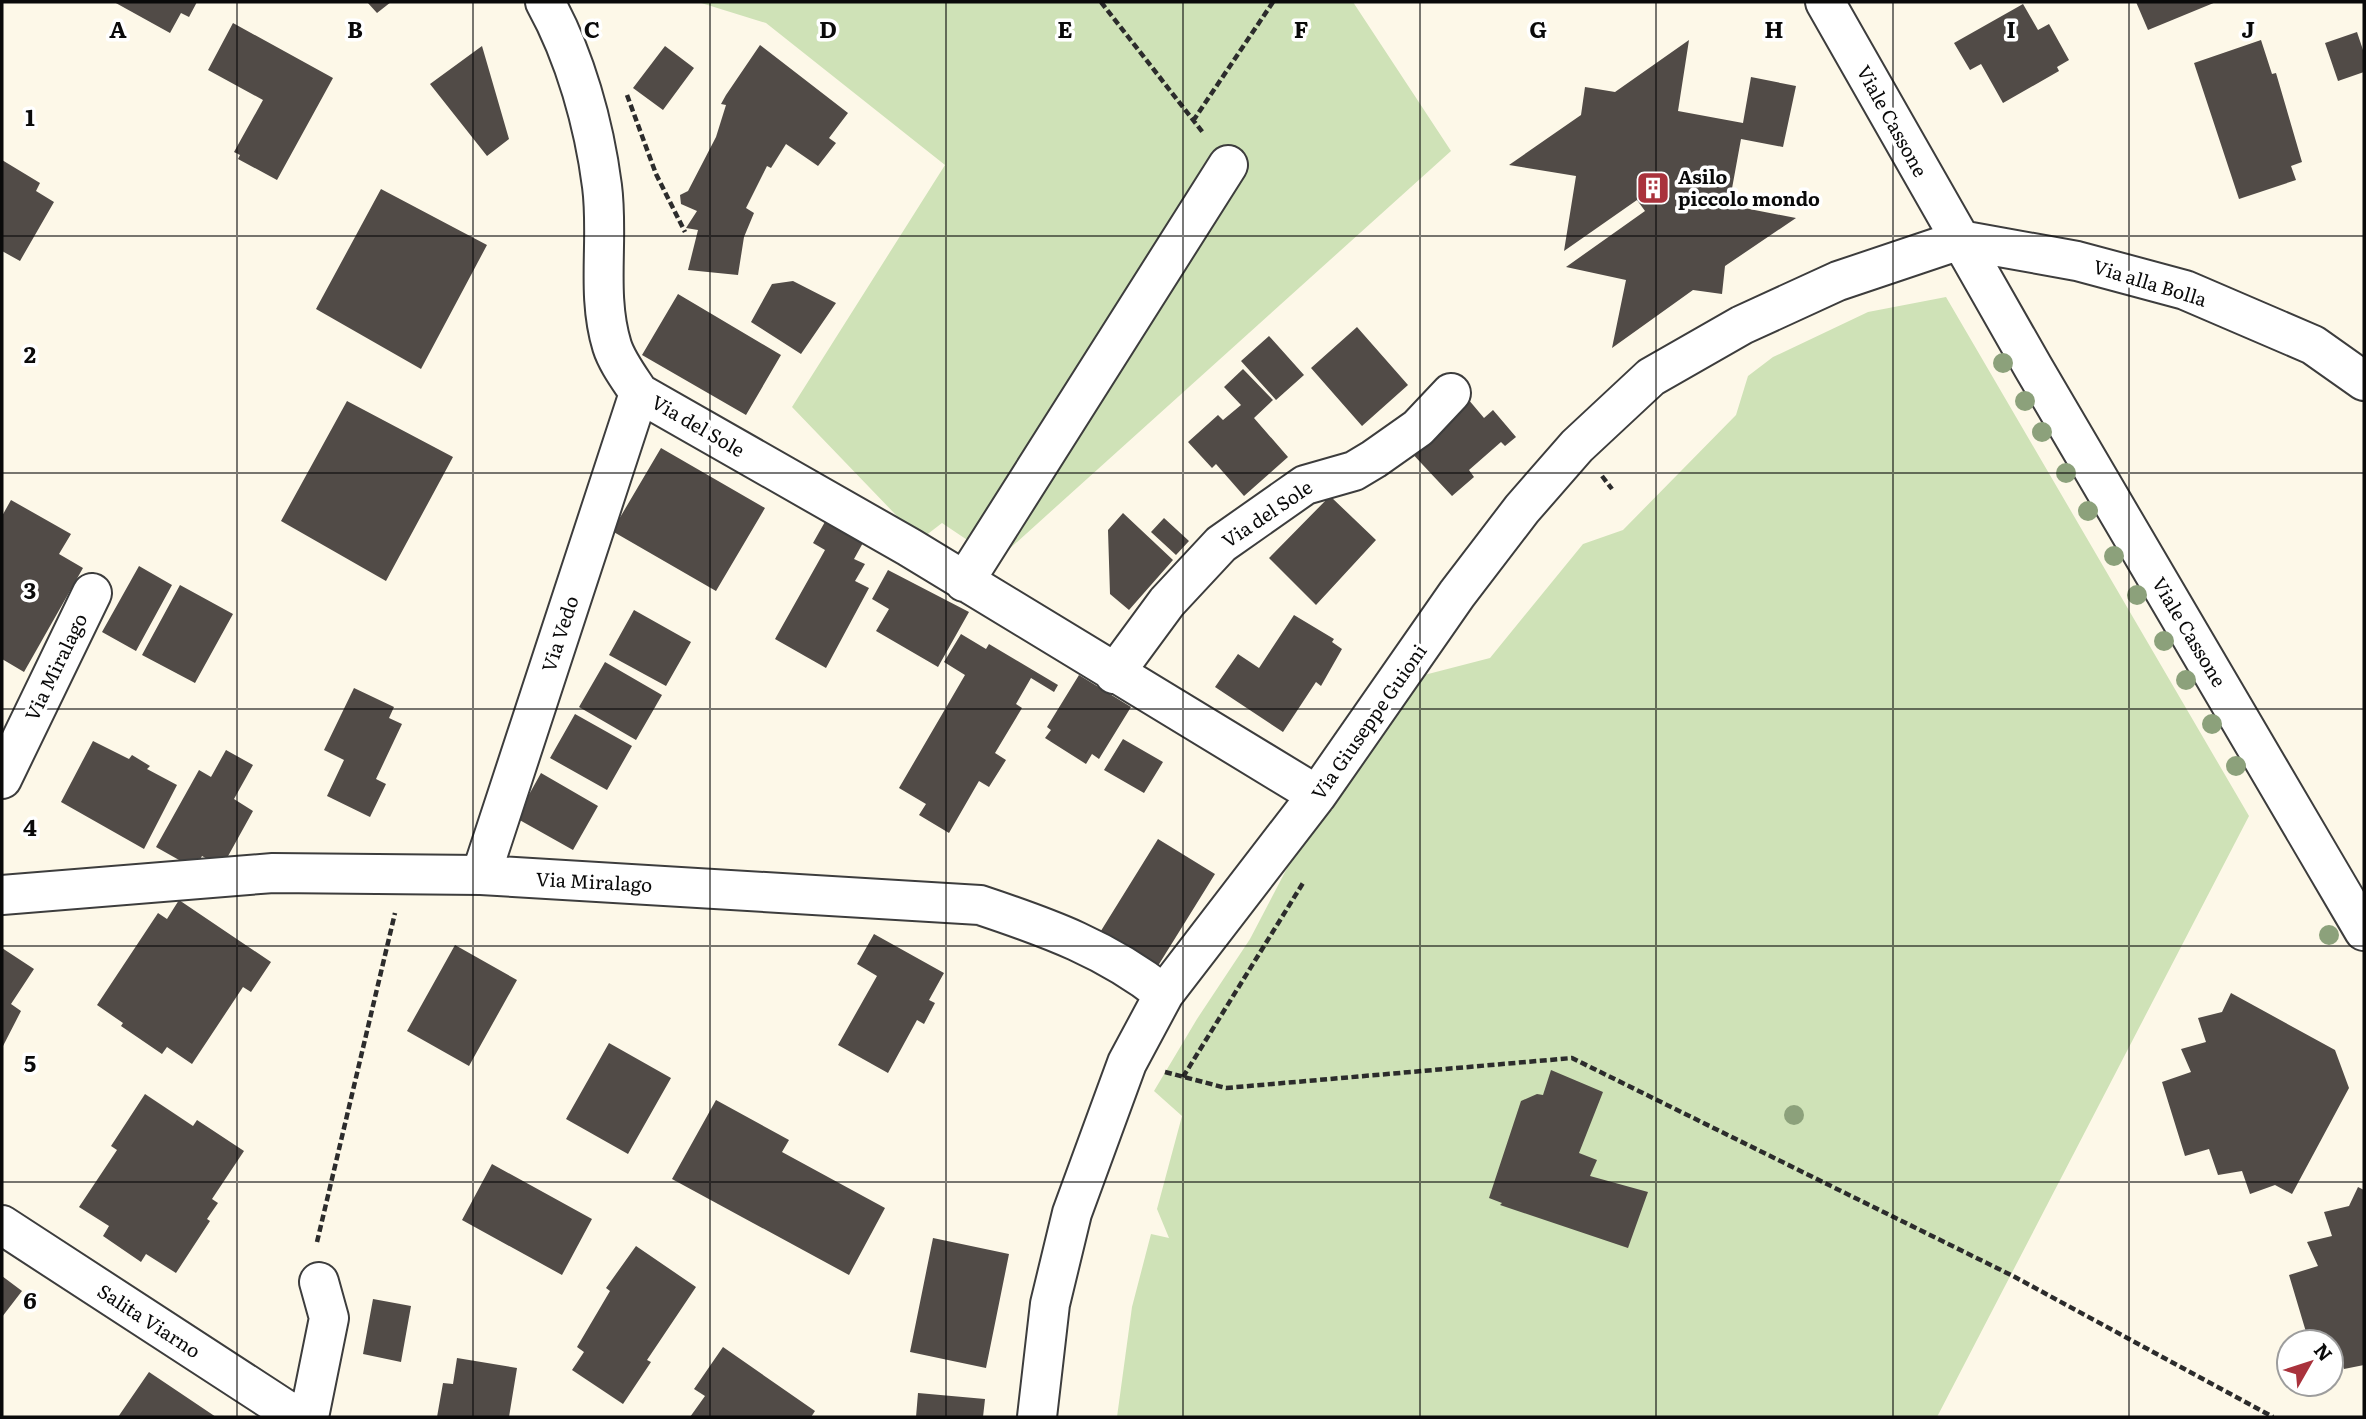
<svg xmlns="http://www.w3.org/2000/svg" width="2366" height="1419" font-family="Literata,serif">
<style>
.green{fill:#cfe2b7}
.building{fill:#514b47}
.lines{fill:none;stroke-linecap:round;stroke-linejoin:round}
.minor-casing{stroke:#3d3d3d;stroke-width:42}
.path{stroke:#2c2c2c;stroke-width:4.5;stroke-dasharray:7 3.5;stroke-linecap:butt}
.minor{stroke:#fff;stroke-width:38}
.tree{fill:#8ca17b}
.grid{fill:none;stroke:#0a0a0a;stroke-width:2;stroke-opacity:0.55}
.labels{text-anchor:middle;stroke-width:7;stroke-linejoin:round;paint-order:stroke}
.street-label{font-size:19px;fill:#0a0a0a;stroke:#fff}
.poi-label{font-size:19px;font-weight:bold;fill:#0a0a0a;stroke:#fff;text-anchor:start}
.grid-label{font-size:23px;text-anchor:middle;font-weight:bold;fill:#0a0a0a;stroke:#fff;stroke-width:7;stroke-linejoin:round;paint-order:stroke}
</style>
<rect width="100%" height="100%" fill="#fdf8e8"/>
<!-- green -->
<path class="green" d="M698 2H1353L1451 151 997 560 942 523 920 540 792 407 945 165 766 23Z
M1946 297 2249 816 1937 1417H1117L1132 1307 1151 1234 1169 1238 1157 1209 1182 1116 1154 1091 1197 1019 1250 939 1307 830 1401 681 1490 658 1583 544 1623 530 1736 415 1748 376 1773 357 1868 312Z"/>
<!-- building -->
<path class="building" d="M114 2H197L189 17 181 13 170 33Z
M367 2H391L377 13Z
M2136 2H2216L2148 30Z
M2023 4 2038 30 2049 24 2069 60 2057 67 2059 71 2003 103 1981 64 1970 70 1954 43Z
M233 23 333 78 277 180 238 159 240 155 234 152 263 100 208 70Z
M2357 32 2364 53V72L2338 81 2325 43Z
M1689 40 1678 111 1743 123 1751 77 1796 86 1783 147 1741 139 1729 205 1796 218 1725 266 1722 294 1693 290 1612 348 1626 280 1566 267 1645 211 1637 200 1564 251 1576 176 1509 165 1581 115 1585 87 1615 92Z
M2261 40 2272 74 2276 73 2302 162 2291 166 2296 180 2239 199 2194 63Z
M760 45 848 113 829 138 836 143 818 166 786 144 771 168 767 166 746 208 754 213 744 237 738 275 688 270 698 230 686 228 697 211 681 204 680 195 688 191 716 137 726 105 721 104 726 95Z
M482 46 509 139 487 156 430 84Z
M665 46 694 68 663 110 633 88Z
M2 160 40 183 36 191 54 202 20 261 2 251Z
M381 189 487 245 421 369 316 309Z
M793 281 836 303 801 354 751 322 772 284Z
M678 294 781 355 746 415 642 355Z
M1357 327 1408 385 1362 426 1311 368Z
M1269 336 1304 375 1276 400 1241 361Z
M1243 369 1273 400 1254 418 1288 457 1244 496 1216 464 1212 468 1188 442 1218 415 1223 420 1241 405 1224 387Z
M1468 399 1484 418 1493 410 1516 437 1505 446 1501 442 1469 470 1474 477 1452 496 1408 449Z
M347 401 453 457 386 581 281 521Z
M661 448 765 508 716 591 612 531Z
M1330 496 1376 540 1316 605 1269 558Z
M11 500 71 534 59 554 83 568 24 672 2 659V516Z
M1123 513 1173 560 1129 610 1110 594 1108 530Z
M1164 518 1189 541 1176 555 1151 532Z
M826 520 864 541 854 559 865 564 855 581 869 588 826 668 775 639 825 550 813 543Z
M139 566 172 585 136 651 102 632Z
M888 570 969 612 938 667 876 631 889 609 872 599Z
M180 585 233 614 195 683 142 655Z
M634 610 691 642 666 686 609 655Z
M1294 615 1334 639 1332 642 1342 649 1321 686 1316 682 1283 732 1215 687 1238 654 1259 668Z
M961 634 986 649 989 644 1058 685 1054 692 1031 678 1016 704 1022 708 995 753 1006 760 989 787 979 781 949 833 919 815 926 804 899 788 965 675 944 662Z
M605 662 662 695 636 740 579 707Z
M1079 675 1131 707 1099 759 1092 754 1086 764 1045 738 1051 730 1047 727Z
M354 688 394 707 389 718 402 724 376 779 386 784 370 817 327 796 344 760 324 750Z
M575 714 632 746 607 790 550 758Z
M1123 739 1163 762 1144 793 1104 770Z
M93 741 129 759 132 755 150 766 147 769 177 785 144 849 61 802Z
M226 750 253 765 234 799 253 811 222 867 202 856 195 869 156 847 199 770 211 777Z
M541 773 598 806 573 850 516 818Z
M1158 839 1215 874 1156 969 1099 934Z
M179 900 271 962 251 992 243 987 192 1064 167 1047 162 1054 121 1026 123 1023 97 1005 158 913 167 919Z
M874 934 944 973 929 1000 935 1003 924 1024 917 1020 888 1073 838 1045 877 976 857 964Z
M455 945 517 980 469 1066 407 1031Z
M2 948 34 969 11 1004 21 1011 2 1048Z
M2231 993 2335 1050 2349 1088 2292 1194 2275 1185 2250 1194 2242 1171 2218 1175 2209 1149 2185 1156 2162 1082 2191 1072 2181 1049 2206 1042 2198 1018 2222 1012Z
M609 1043 671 1078 628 1154 566 1119Z
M1551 1070 1603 1092 1579 1153 1597 1160 1590 1176 1648 1192 1628 1248 1500 1205 1502 1203 1489 1198 1521 1101 1537 1094 1543 1095Z
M145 1094 193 1126 197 1120 244 1151 212 1199 218 1203 207 1219 210 1221 176 1273 146 1254 141 1262 103 1236 109 1226 79 1207 117 1150 111 1146Z
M716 1100 789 1140 782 1152 885 1208 849 1275 672 1179Z
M492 1164 592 1219 562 1275 462 1220Z
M2358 1187 2364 1190V1365L2344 1369 2336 1343 2309 1342 2289 1275 2318 1266 2307 1242 2332 1236 2324 1212 2349 1206Z
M933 1238 1009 1254 986 1368 910 1352Z
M636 1246 696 1287 647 1360 651 1362 623 1404 572 1370 584 1352 577 1347 610 1291 606 1288Z
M2 1276 22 1291 2 1317Z
M373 1299 411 1306 401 1362 363 1354Z
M723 1347 815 1411 811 1417H690L705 1396 694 1389Z
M457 1358 517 1368 509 1417H437L443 1383 453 1384Z
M149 1372 216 1417H118Z
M918 1393 985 1399 983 1417H916Z"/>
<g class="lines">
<defs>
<path id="minor" d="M545 2C575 56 594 124 602 186 609 239 596 294 612 346 617 362 630 379 639 393L909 547 1317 795
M1825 2 2033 367 2364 931
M964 582 1228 165
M1114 674 1167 602 1221 544 1305 485 1354 471 1374 459 1418 428 1451 393
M2 779 92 593
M481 875 639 393
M2 895 273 873 481 875 980 905C1049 928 1107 949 1164 994
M2 1225 297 1417
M309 1417 329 1318 319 1282
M1037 1417 1050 1304 1072 1213 1127 1063 1164 994 1317 795 1457 594 1522 509 1577 446 1651 377 1742 325 1838 281 1960 240 2077 261 2185 290 2313 345 2364 381"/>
</defs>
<!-- minor casing -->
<use href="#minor" class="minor-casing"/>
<!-- path -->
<path class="path" d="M1101 2 1204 134
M627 95 656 174 685 232
M1193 121 1273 2
M1602 476 1612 489
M1165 1072 1226 1088 1572 1058 2013 1276 2273 1417
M1183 1077 1303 883
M317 1242 395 913"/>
<!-- minor -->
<use href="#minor" class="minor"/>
</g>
<!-- trees -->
<g class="tree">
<circle cx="2003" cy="363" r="10"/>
<circle cx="2025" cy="401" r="10"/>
<circle cx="2042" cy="432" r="10"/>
<circle cx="2066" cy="473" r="10"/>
<circle cx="2088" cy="511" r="10"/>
<circle cx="2114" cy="556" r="10"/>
<circle cx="2137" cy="595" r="10"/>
<circle cx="2164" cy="641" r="10"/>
<circle cx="2186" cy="680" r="10"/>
<circle cx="2212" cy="724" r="10"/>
<circle cx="2236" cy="766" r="10"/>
<circle cx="2329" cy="935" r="10"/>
<circle cx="1794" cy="1115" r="10"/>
</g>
<!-- grid -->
<path class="grid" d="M237 2V1417M473 2V1417M710 2V1417M946 2V1417M1183 2V1417M1420 2V1417M1656 2V1417M1893 2V1417M2129 2V1417M2 236H2364M2 473H2364M2 709H2364M2 946H2364M2 1182H2364"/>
<!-- icons -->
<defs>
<symbol id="building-square" viewBox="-11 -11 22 22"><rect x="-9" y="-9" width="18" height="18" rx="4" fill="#a9323c" stroke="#fff"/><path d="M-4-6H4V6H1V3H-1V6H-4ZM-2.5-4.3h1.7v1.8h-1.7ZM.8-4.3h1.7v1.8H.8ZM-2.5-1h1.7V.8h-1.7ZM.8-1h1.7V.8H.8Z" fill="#fff"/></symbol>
</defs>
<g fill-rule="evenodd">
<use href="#building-square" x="1634" y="169" width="38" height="38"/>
</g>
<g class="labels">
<!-- street labels -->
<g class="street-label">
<text transform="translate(1892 121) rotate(61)" y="7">Viale Cassone</text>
<text transform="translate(2150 283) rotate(17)" y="7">Via alla Bolla</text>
<text transform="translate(698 426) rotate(30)" y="7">Via del Sole</text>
<text transform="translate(1267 514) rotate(-34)" y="7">Via del Sole</text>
<text transform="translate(2189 632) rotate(59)" y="7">Viale Cassone</text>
<text transform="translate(560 634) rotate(-72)" y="7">Via Vedo</text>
<text transform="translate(56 667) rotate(-64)" y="7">Via Miralago</text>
<text transform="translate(1369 722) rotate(-55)" y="7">Via Giuseppe Guioni</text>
<text transform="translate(594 882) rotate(3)" y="7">Via Miralago</text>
<text transform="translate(149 1321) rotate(33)" y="7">Salita Viarno</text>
</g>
<!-- poi labels -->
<g class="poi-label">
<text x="1678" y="184">Asilo<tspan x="1678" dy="22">piccolo mondo</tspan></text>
</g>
</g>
<g class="grid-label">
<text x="118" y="38">A</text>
<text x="355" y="38">B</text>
<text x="592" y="38">C</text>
<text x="828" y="38">D</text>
<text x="1065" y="38">E</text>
<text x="1301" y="38">F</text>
<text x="1538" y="38">G</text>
<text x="1774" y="38">H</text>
<text x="2011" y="38">I</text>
<text x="2248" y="38">J</text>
<text x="30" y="126">1</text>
<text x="30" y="363">2</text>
<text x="30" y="599">3</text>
<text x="30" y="836">4</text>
<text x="30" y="1072">5</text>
<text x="30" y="1309">6</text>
</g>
<!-- border -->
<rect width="2366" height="1419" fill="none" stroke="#0a0a0a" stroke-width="7"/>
<!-- north arrow -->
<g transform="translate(2310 1363) rotate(51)"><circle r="33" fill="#ffffff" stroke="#9d9d9d" stroke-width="2"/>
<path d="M0-5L12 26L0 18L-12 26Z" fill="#a9323c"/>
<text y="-10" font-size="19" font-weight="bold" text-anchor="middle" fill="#0a0a0a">N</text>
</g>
</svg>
